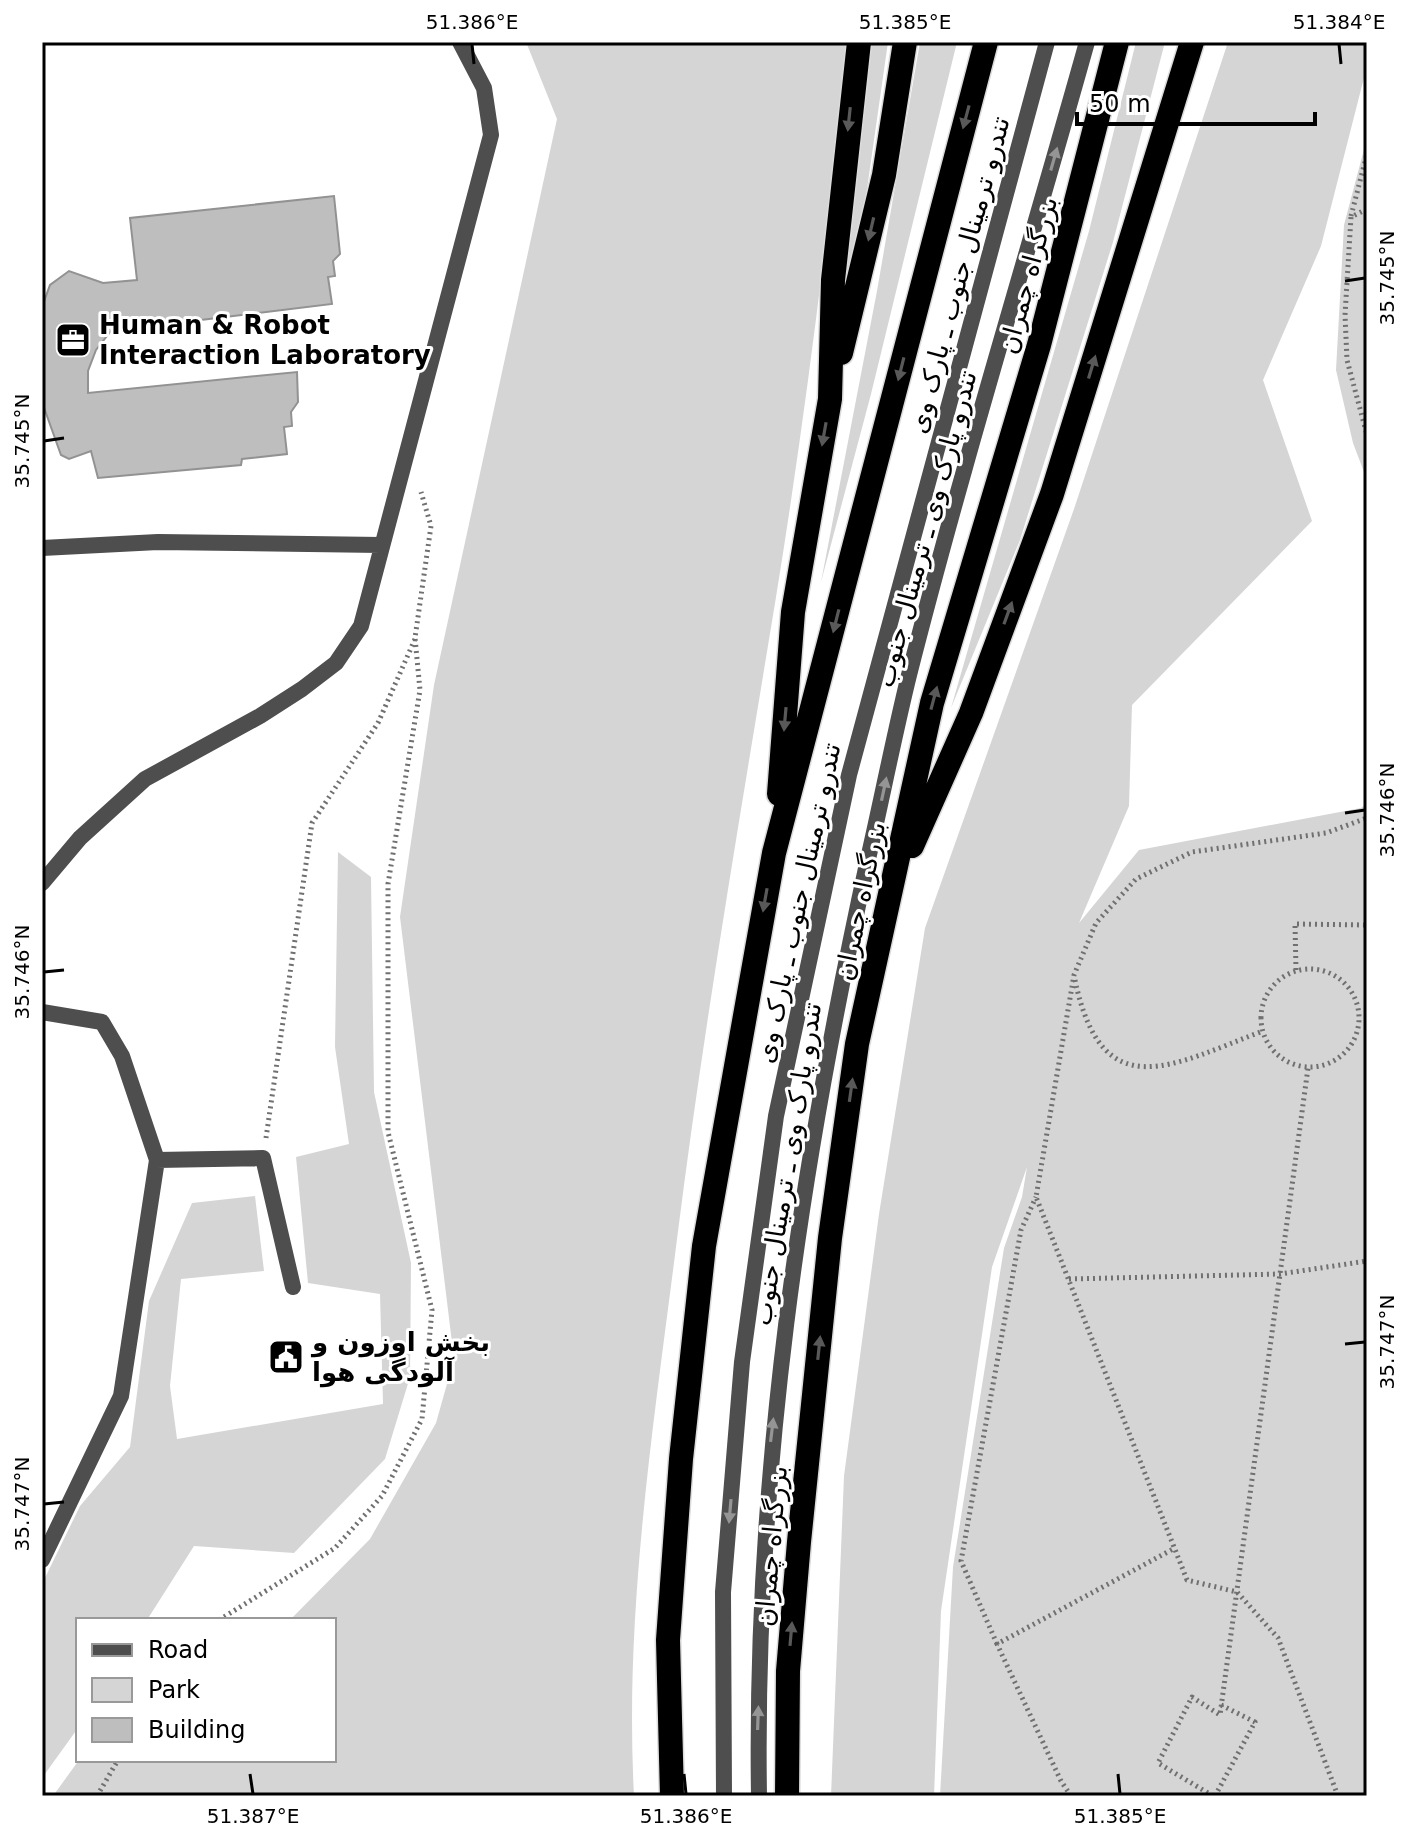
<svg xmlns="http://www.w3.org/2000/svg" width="1409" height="1838" font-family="'DejaVu Sans',Cairo,sans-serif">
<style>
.green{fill:#d5d5d5}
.building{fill:#bebebe;stroke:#929292;stroke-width:2}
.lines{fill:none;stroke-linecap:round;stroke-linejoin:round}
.highway-casing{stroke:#dbdbdb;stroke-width:27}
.path{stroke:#707070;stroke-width:5;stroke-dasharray:2 4;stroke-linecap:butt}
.lane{stroke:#4e4e4e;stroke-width:16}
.street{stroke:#4e4e4e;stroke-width:16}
.highway{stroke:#000;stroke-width:24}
.oneway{fill:#595959}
.oneway2{fill:#959595}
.ticks{fill:none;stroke:#000;stroke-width:3}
.labels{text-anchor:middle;stroke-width:6;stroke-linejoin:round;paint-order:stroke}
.street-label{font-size:26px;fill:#000;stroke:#fff}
.poi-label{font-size:26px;font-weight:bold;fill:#000;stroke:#fff;text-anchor:start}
.neatline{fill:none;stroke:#000;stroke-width:3}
.ticks-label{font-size:20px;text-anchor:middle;fill:#000}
</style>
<rect width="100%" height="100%" fill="#fff"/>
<!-- green -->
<path class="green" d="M526 42H849C828 228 806 413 776 597 741 811 704 1024 677 1239 654 1422 624 1610 634 1796H53L79 1760H334V1620H290L370 1539 436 1423 454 1359 400 917 434 685 557 119Z
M868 42H888L864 210 846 279 847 210Z
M920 42H957L871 394 821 582 877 291Z
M1136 42H1165L1113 242 1020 540 951 708 1089 231Z
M1228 42H1367V66L1321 246 1263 380 1312 521 1132 705 1129 806 1079 923 1139 850 1361 808 1367 803V1796H940L953 1567 1004 1248 1022 1197 1027 1167 992 1267 941 1611 934 1796H831L844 1476 879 1214 925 928 1074 509Z
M1367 138V480L1353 443 1336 370 1344 225Z
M338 852 371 877 374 1092 411 1263 410 1377 385 1459 294 1553 194 1546 147 1620H78V1728L42 1778V1584L80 1506 130 1447 149 1301 192 1203 255 1196 264 1271 181 1279 170 1386 177 1439 383 1404 380 1294 308 1283 296 1157 349 1144 335 1047Z"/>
<!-- building -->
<path class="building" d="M334 196 340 254 333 261 335 276 328 277 332 304 111 331 96 350 88 371V393L297 372 298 402 291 412 292 426 284 427 287 454 242 459 241 465 98 478 91 451 69 459 61 455 42 402V307L50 285 69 271 103 283 137 280 130 218Z"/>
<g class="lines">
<defs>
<path id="highway" d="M841 353 884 175 905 42
M779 794 793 612 830 399 833 280 859 42
M912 846 971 713 1052 494 1192 42
M672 1796 668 1640 681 1459 704 1246 774 853 986 42
M787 1796 788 1671 799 1542 830 1238 857 1044 932 703 1039 345 1117 42"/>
</defs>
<!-- highway casing -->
<use href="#highway" class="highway-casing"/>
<!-- path -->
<path class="path" d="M1367 209 1351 217 1345 315 1347 360 1367 435
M1351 216 1367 154
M1261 1018a49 49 0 1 1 98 0a49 49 0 1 1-98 0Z
M1296 970 1295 924 1367 925
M1075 980C1102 1109 1172 1065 1263 1031
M266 1138 312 823 378 723 415 639
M1069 1279 1280 1274 1367 1261
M219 1620 335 1548 382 1496 422 1419 432 1310 388 1132V884L420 690 415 638 431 526 421 492
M997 1644 961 1561 1021 1230 1036 1197
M97 1796 118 1760
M1071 1796 1061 1781 997 1644 1175 1548
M1213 1796 1158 1763 1192 1697 1220 1715 1308 1068
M1215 1796 1255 1722 1221 1705
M1338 1796 1278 1638 1237 1592 1187 1580 1036 1197 1074 975 1096 923 1136 879 1192 852 1326 833 1367 818"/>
<!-- lane -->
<path class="lane" d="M42 548 158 542 381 545
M42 883 80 838 145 779 260 716 302 689 336 663 361 626 491 135 484 88 460 42
M724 1796 723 1592 742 1362 776 1116 849 775 1047 42
M759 1796C754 1477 800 1170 868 859 882 798 894 736 909 675 963 463 1028 253 1087 42"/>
<!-- street -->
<path class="street" d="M42 1012 102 1022 122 1056 157 1160 121 1396 42 1560
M157 1160 263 1158 293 1287"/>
<!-- highway -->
<use href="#highway" class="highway"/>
</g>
<!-- one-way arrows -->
<defs><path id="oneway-solid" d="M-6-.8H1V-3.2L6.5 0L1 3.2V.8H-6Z" transform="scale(2)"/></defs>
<g class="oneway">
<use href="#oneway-solid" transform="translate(966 117) rotate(105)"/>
<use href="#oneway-solid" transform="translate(849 119) rotate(96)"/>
<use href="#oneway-solid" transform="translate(871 229) rotate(103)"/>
<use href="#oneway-solid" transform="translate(1092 367) rotate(-73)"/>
<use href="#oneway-solid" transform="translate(901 369) rotate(104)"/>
<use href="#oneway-solid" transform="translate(824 434) rotate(100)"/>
<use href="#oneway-solid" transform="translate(1008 613) rotate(-70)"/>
<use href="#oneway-solid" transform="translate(836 621) rotate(104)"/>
<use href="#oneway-solid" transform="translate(934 698) rotate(-75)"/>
<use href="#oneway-solid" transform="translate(785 719) rotate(95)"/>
<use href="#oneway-solid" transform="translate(765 900) rotate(100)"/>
<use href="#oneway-solid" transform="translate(851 1090) rotate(-82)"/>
<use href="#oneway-solid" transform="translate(819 1348) rotate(-84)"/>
<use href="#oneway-solid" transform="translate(791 1634) rotate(-85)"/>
</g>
<g class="oneway2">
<use href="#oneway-solid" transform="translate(1054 159) rotate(-74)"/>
<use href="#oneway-solid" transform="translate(884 789) rotate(-78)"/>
<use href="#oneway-solid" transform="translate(772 1430) rotate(-83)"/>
<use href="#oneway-solid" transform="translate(730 1511) rotate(95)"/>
<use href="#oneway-solid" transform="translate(758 1718) rotate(-88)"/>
</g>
<!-- ticks -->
<path class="ticks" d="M472 44 474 64M905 44 908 64M1339 44 1341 64M1345 281 1365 278M44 441 64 438M1345 813 1365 810M44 972 64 970M1345 1344 1365 1342M44 1504 64 1502M250 1774 253 1794M684 1774 686 1794M1118 1774 1120 1794"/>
<!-- icons -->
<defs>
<symbol id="office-square" viewBox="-11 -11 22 22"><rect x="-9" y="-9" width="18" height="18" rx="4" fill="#000" stroke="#fff"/><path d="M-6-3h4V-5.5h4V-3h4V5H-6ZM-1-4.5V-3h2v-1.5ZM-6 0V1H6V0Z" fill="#fff"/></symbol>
<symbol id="civic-square" viewBox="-11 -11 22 22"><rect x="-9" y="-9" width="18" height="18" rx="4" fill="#000" stroke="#fff"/><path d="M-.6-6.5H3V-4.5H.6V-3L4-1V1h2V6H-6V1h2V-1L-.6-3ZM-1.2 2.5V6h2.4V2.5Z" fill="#fff"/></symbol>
</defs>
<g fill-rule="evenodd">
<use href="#office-square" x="53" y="320" width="40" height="40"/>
<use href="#civic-square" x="266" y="1337" width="40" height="40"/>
</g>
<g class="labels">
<!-- street labels -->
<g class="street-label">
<text transform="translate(959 275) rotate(-75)" y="9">تندرو ترمینال جنوب ـ پارک وی</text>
<text transform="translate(1028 275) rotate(-75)" y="9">بزرگراه چمران</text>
<text transform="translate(926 529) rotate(-75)" y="9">تندرو پارک وی ـ ترمینال جنوب</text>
<text transform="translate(860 901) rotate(-78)" y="9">بزرگراه چمران</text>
<text transform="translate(798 903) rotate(-78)" y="9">تندرو ترمینال جنوب ـ پارک وی</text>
<text transform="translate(787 1164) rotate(-81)" y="9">تندرو پارک وی ـ ترمینال جنوب</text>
<text transform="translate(771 1546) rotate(-85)" y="9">بزرگراه چمران</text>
</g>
<!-- poi labels -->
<g class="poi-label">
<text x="99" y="334">Human &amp; Robot<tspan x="99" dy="30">Interaction Laboratory</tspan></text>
<text x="312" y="1351">بخش اوزون و<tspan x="312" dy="30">آلودگی هوا</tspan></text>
</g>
</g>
<!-- border -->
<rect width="1409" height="1838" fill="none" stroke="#ffffff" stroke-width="88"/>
<!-- legend -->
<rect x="76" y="1618" width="260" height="144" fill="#ffffff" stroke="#999999" stroke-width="2"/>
<rect x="92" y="1644" width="40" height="12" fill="#4e4e4e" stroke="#999999" stroke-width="2"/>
<text x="148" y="1658" font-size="24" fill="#000000">Road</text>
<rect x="92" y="1678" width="40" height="24" fill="#d5d5d5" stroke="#999999" stroke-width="2"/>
<text x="148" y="1698" font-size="24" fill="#000000">Park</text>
<rect x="92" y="1718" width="40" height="24" fill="#bebebe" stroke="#999999" stroke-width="2"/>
<text x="148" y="1738" font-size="24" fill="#000000">Building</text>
<!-- scale -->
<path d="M1077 112v12h238v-12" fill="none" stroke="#000000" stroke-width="4"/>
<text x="1089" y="112" font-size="24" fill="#000000" stroke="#ffffff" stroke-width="6" paint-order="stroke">50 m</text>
<rect x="44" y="44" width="1321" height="1750" class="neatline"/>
<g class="ticks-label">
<text x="472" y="29">51.386°E</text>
<text x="905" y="29">51.385°E</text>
<text x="1339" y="29">51.384°E</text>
<text transform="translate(1387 278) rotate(-90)" y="7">35.745°N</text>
<text transform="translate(22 441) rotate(-90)" y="7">35.745°N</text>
<text transform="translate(1387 810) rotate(-90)" y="7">35.746°N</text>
<text transform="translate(22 972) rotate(-90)" y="7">35.746°N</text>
<text transform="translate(1387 1342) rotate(-90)" y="7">35.747°N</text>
<text transform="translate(22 1504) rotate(-90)" y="7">35.747°N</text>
<text x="253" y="1823">51.387°E</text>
<text x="686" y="1823">51.386°E</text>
<text x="1120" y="1823">51.385°E</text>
</g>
</svg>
